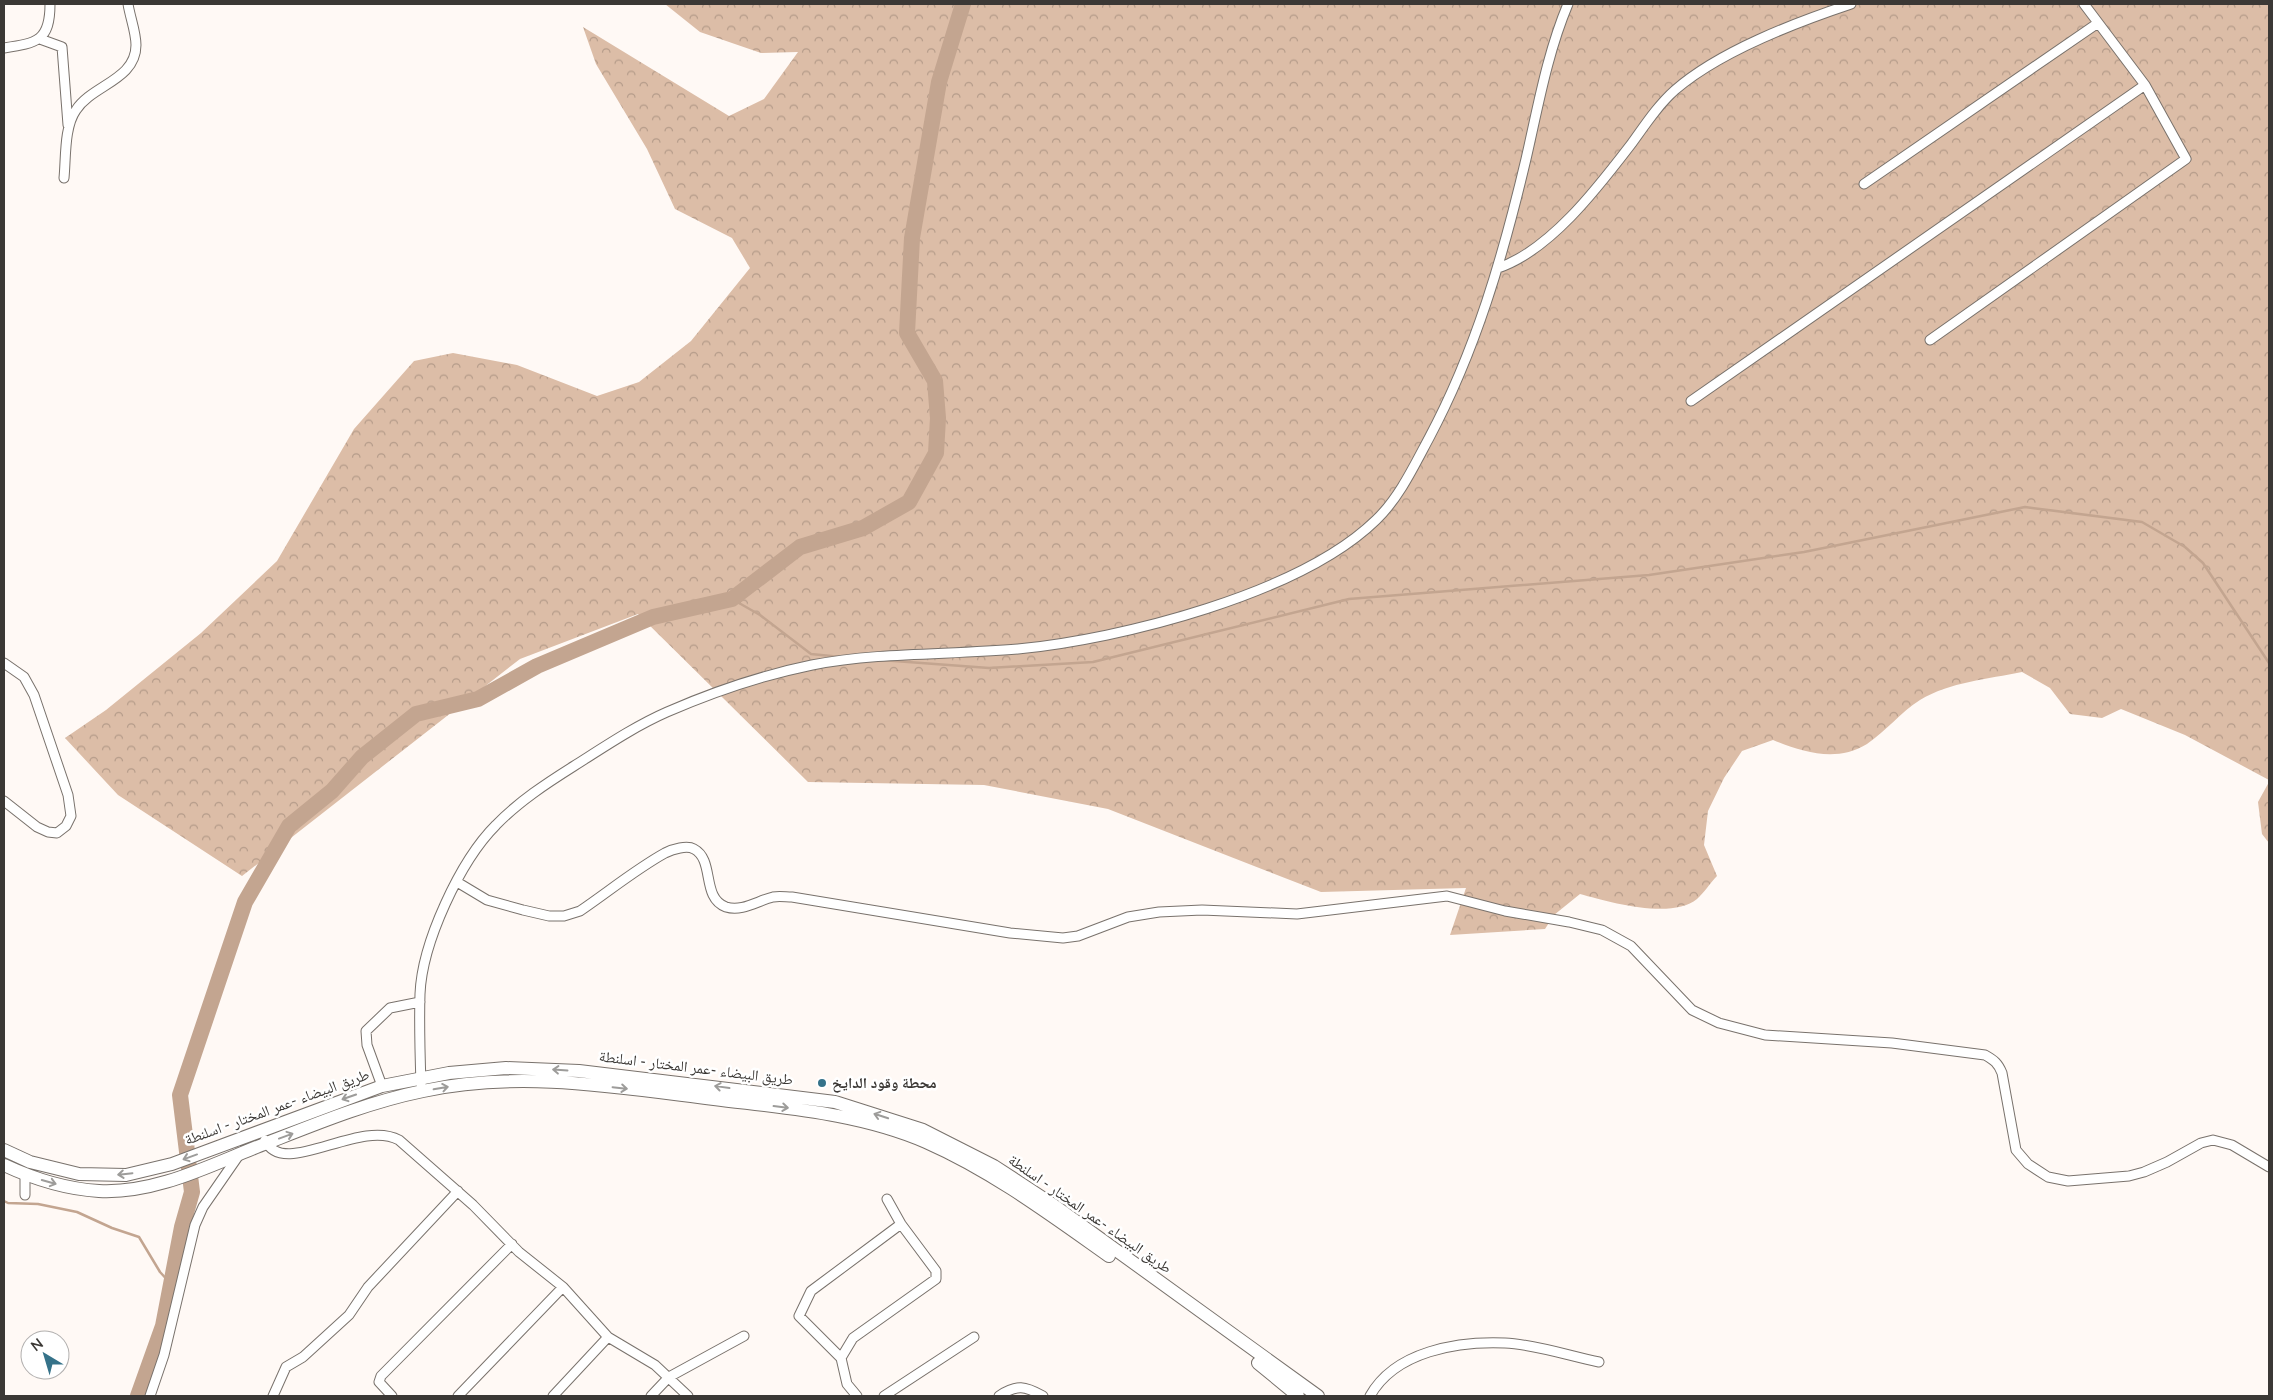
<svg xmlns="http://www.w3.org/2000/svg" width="2273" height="1400" font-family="Lato,'Noto Naskh Arabic',sans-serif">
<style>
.forest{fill:url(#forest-crowns)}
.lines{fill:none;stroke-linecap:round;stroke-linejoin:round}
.stream{stroke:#c3a590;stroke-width:2.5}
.river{stroke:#c3a590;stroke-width:16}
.street-casing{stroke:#79726c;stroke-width:11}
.secondary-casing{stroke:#79726c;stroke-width:14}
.street{stroke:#fff;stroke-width:9}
.secondary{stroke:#fff;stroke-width:12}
.oneway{stroke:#9d9c9a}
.poi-dot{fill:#357289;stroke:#fff;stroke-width:2}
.labels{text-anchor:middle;stroke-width:5;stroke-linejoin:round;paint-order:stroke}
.street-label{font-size:15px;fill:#3b3835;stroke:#fff}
.poi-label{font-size:15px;font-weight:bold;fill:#3b3835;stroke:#fff;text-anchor:start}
</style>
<defs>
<pattern id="forest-crowns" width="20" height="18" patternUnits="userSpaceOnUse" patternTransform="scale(1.25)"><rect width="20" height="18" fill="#dcbda7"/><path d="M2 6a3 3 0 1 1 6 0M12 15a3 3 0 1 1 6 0" fill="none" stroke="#b49b89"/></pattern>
</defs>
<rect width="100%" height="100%" fill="#fff9f5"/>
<!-- forest -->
<path class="forest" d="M665 4H2269V780L2185 735 2121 709 2102 718 2070 714 2050 688 2022 672C1988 679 1950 682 1920 700 1901 712 1886 731 1867 744 1836 763 1803 752 1773 740L1742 751 1724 778 1708 811 1704 845 1717 876C1710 883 1704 893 1697 899 1672 920 1609 902 1580 894L1554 915 1545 929 1450 935 1466 888 1321 892 1108 809 984 785 808 782 638 614 520 659 242 876 118 795 65 738 106 710 201 633 277 561 354 429 414 361 453 353 517 365 597 396 639 382 691 341 750 268 732 238 675 209 647 149 596 64 583 27 729 116 764 99 798 52 761 53 700 32Z
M2269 782V843L2262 834 2258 802Z"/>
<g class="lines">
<!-- stream -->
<path class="stream" d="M732 599 760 615 811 654 841 657
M881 660 989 668 1093 662 1349 599 1649 575 1804 552 2025 507 2142 522 2185 547 2203 563 2269 663
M4 1201 8 1203 38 1204 77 1212 112 1228 139 1237 160 1272 171 1284"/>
<!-- river -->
<path class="river" d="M138 1396 163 1326 182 1227 192 1192 180 1095 245 902 289 826 332 791 362 757 416 714 478 699 537 666 653 617 732 599 800 547 863 528 909 502 936 453 938 418 935 381 907 333 912 238 939 82 963 4"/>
<defs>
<path id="street" d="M40 39 62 47 68 125
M4 48C37 43 50 41 50 4
M64 178C66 158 64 127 76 110 92 85 136 80 136 45 136 32 130 17 128 4
M1864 184 2098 23
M1498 268C1551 250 1599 186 1632 143 1645 125 1658 105 1675 90 1720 51 1794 23 1851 4
M1930 340 2186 159 2145 85 2084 4
M1691 401 2145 85
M4 663 24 677 34 695 68 795 71 816 66 826 57 833 48 832 37 827 4 801
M457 882 487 900 523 910 549 916H564L580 911C608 892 636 869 665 853 673 849 687 845 694 849 715 860 701 898 726 907 742 912 757 901 773 897 779 896 786 897 792 897L1010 933 1063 938 1078 936 1128 917 1159 912 1202 910 1297 914 1447 896 1505 911 1569 922 1602 930 1631 946 1692 1010 1719 1023 1765 1035 1892 1043 1985 1055C1994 1060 1998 1063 2002 1073L2016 1150 2028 1164 2048 1177 2068 1181 2129 1176 2144 1172 2167 1162 2201 1143 2213 1140 2232 1145 2269 1167
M421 1084C420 1055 419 1024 420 994 422 943 460 861 496 825 518 802 547 783 574 766 604 747 635 726 667 712 713 692 763 675 812 665 880 652 949 655 1018 649 1121 639 1300 594 1376 520 1399 498 1414 466 1429 438 1476 350 1503 256 1526 159 1538 107 1547 54 1568 4
M382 1086 367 1045 366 1031 390 1008 420 1002
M265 1140C283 1180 359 1118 399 1140L473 1205 519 1252 563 1287 608 1337 655 1365 688 1396
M25 1175V1195
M841 1358 853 1338 936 1279V1271L901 1224 887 1199
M150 1396 164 1355 195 1225 203 1207 239 1155
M273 1396 286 1367 303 1357 349 1315 368 1287 458 1191
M392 1396 379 1382 381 1376 512 1244
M458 1396 563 1287
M553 1396 608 1337
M651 1396 669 1377 744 1336
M857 1396 847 1384 841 1358 799 1316 811 1291 901 1224
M884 1396 974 1337
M999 1396C1017 1384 1025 1386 1043 1396
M1370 1396C1395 1351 1458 1341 1505 1343 1533 1344 1570 1356 1599 1362"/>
<path id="secondary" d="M4 1150 30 1162 79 1174 126 1175 172 1164 382 1086 449 1073 506 1068 579 1071 835 1102 923 1130 994 1166 1055 1206 1318 1396
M4 1165C34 1179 66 1189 99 1191 158 1194 214 1163 267 1143 318 1123 369 1102 423 1091 519 1070 617 1087 714 1099 785 1108 859 1113 926 1142 992 1171 1051 1215 1109 1256
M1258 1363 1298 1396"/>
</defs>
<!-- street casing -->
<use href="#street" class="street-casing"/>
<!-- secondary casing -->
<use href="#secondary" class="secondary-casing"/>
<!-- street -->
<use href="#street" class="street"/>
<!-- secondary -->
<use href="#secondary" class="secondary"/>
</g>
<!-- one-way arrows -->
<defs><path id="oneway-shaft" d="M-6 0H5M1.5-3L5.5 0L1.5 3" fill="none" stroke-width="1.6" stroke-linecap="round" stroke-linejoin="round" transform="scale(1.25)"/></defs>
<g class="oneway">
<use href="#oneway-shaft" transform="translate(560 1070) rotate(-176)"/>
<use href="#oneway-shaft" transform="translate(722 1087) rotate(-172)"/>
<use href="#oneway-shaft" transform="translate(441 1088) rotate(-10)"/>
<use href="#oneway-shaft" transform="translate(620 1088) rotate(6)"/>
<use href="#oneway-shaft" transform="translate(349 1097) rotate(161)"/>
<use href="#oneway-shaft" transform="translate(781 1107) rotate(7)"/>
<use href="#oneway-shaft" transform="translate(881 1116) rotate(-162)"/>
<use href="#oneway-shaft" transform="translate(286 1136) rotate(-20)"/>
<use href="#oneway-shaft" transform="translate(190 1157) rotate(160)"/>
<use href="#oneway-shaft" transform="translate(125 1174) rotate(174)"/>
<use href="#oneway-shaft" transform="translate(49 1182) rotate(16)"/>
</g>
<!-- markers -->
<circle class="poi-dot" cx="822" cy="1083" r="5"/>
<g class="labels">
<!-- street labels -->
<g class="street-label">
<text transform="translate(696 1068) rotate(7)" y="5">طريق البيضاء -عمر المختار - اسلنطة</text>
<text transform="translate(277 1107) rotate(-20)" y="5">طريق البيضاء -عمر المختار - اسلنطة</text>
<text transform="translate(1090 1214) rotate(35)" y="5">طريق البيضاء -عمر المختار - اسلنطة</text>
</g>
<!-- poi labels -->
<g class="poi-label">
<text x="832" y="1088">محطة وقود الدايخ</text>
</g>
</g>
<!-- border -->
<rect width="2273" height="1400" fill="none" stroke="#3b3835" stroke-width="10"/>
<!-- north arrow -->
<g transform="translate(45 1355) rotate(322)"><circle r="24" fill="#ffffff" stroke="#b1afae"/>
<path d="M0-4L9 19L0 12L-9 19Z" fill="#357289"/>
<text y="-8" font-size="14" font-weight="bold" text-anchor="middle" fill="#3b3835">N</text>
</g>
</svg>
